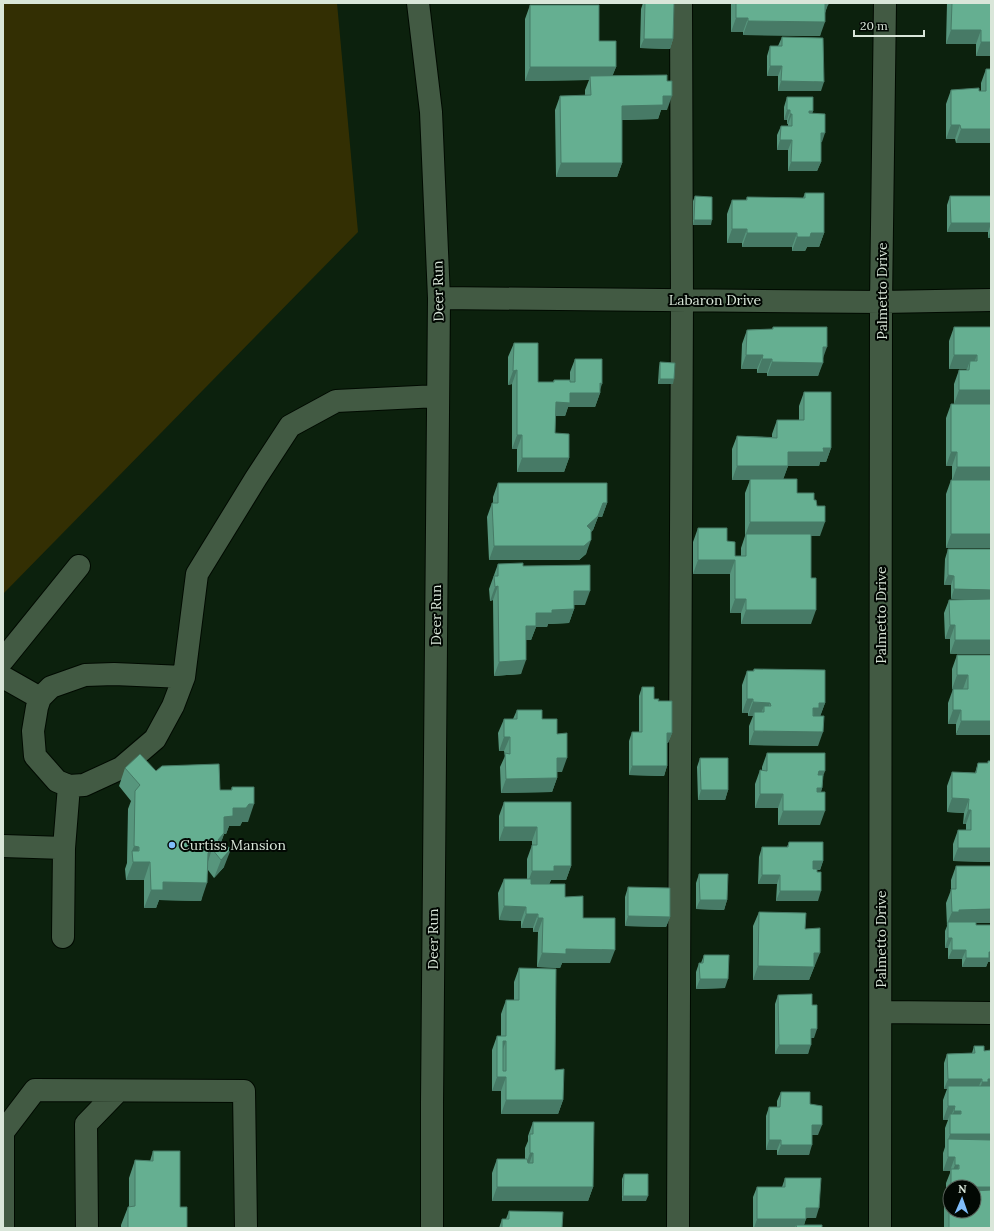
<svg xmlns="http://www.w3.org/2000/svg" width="994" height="1231" font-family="Lora,serif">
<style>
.green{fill:#332f03}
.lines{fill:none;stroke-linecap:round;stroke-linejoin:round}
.minor-casing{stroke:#000a00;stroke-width:24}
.minor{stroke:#425a43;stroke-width:22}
.wall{fill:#57967d;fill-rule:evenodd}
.shaded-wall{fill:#477a66}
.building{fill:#65af91;stroke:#477a66;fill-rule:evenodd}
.poi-dot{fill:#7fbdfa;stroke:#020803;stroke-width:1.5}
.labels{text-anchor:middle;stroke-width:4;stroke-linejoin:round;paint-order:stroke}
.street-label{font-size:14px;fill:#d9e6d9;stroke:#020803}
.poi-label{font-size:14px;fill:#d9e6d9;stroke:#020803;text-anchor:start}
</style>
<rect width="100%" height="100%" fill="#0c210d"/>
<!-- green -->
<path class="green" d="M3 3H337L358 232 3 594Z"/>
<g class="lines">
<defs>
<path id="minor" d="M418 3 431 112 439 298 432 1103V1228
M439 298 881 302 991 300
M3 660 79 566
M3 677 40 698
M184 677 114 674 85 675 51 687 40 698 37 707 33 731 35 756 57 781 69 786 84 785 121 768 155 739 173 706 184 677 197 574 256 478 290 426 336 401 438 396
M3 846 64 848 69 786
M63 937 64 848
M881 1012 991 1013
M3 1228V1132L35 1090 244 1091 246 1228
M87 1228 86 1124 118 1091
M678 1228 682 300 681 3
M880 1228 881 302 885 3"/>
</defs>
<!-- minor casing -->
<use href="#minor" class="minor-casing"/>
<!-- minor -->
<use href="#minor" class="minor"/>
</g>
<!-- wall -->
<path class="wall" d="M643 3H674L673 39 670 49 640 48 641 9Z
M731 3H828L825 13 820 36 743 35V32H731Z
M947 3H991V56H976V44H946Z
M530 5 599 41 616 67 612 76 667 110H661L658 119 622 120V163L617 177H556L555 110 560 96H585V90L589 80 525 81V19Z
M782 37 821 91H778V76H767V56L770 46H778Z
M986 69 991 143H956L955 139H946V104L951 90 981 91V83Z
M787 97 813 111 812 113 822 142H821V162L817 171H788V150H777V135L781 126H788V124H787V120H784V107Z
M805 193 824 233 819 247H807L805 251H792V247H742V243H727V214L732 200H746L747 197 803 198Z
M695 196 711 225H693V201Z
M950 196H991V238H988V232H947V205Z
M773 327 823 359 818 376H767V373H757V369H741L742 344 747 330 772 329Z
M954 327H991V404H954V384L959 370H966L967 369H949V341Z
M514 343 538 382H553L554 380 570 382V372L575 359 600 389V393L595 407H568L565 416H555V433L569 458 564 472H517V449H512V384L508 385V357Z
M660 362 673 384H658L659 367Z
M804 392 831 448 826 462H820L819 466H788L783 479 797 493 814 500 817 506 820 536H811V624H741V613H730V574H693V542L698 528 727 541 735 556H741V548L745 536V493L750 480H732V449L737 436 772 437V434L777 420H799V406Z
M951 404H991V548H946V494L951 480H952V466H946V418Z
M498 483 607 503 602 517H598L593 530 591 532 586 554 579 560H489L487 517 492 503H493V497Z
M948 549H991L951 599V585H944L945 559Z
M498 564 523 566 585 605H574V609L569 623 548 624 547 627H536L531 640H526L521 674 494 676 493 600 490 601 489 589Z
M991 599 950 654V639H945L944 613 949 600Z
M957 655H991L956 735V724H948V703L953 689H952V669Z
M754 669 825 703 820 716 818 746 749 745V726L753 716H748V713H742V685L747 671H753Z
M642 687 654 699 658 701 672 733 668 743H667V766L664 776 629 775V741L632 732H639V696Z
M517 710 542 719 557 734 562 772H557V778L552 792 501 793 500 767 505 756 504 751H499L498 733 504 719H513Z
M767 753 823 777 822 788 821 792 820 825H778V808H755V784L760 770 762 771V767Z
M700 758 728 790 725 800H698L697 767Z
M988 761 991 862 953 861V844L958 830H966V824H963L964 813 947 812V786L952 772 975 773 978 763H988Z
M125 768 156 771 220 790H231L232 787 248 822H242L240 826H229L226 834H224L221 842 224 867 214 878 208 870 201 901 159 900 156 908H144V880H126L125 869 127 863 128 809 131 801 119 786Z
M504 802H571V866L566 880H551L549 884 565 897 583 918 610 963H562L560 968 537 967 538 932H533V928H521V921L499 920 498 893 504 879H527V859L532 845V841H499V816Z
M789 842 823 861 820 870H817L818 901H776L777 884H758L759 857 762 847H787Z
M956 866 976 923V925L988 962 986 967H962V959H948V948H945V931L947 926 946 903 951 890V880Z
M699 874 727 900 724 910 696 909V883Z
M628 887 670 917 666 927 625 926V897Z
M759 912 805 929 814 967 809 980H753V926Z
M704 955 725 988 696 989V972L699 963H701Z
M519 968 555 1070 563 1100 558 1114H501V1091H492V1050L497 1036H501V1014L506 1000H514V982Z
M778 995 812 1005 814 1038H811L808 1054H775V1004Z
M974 1046H984L991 1228H944V1205L946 1200V1183L950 1173V1171H943V1153L945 1147V1128L948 1120H943V1100L947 1089H944V1063L947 1054 972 1053ZM950 1187H974L950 1211Z
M781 1092 810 1104 818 1135H812L809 1155H777V1150H766V1116L769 1107H777V1101Z
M533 1122 593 1187 588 1201H492V1173L497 1159H525V1148L528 1141V1136Z
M153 1151 180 1207 187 1228H121V1225L128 1207H129V1178L135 1160 150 1161Z
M624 1174 646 1201H622V1179Z
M785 1178 816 1218H806L804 1225 822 1228H753V1197L757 1187H782Z
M509 1211 562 1228H499L502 1219H506Z"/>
<!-- shaded-wall -->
<path class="shaded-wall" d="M825 4 828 5 823 18Z
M736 18H748L743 32H731Z
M748 21 825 22 820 36 743 35Z
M951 30H981L976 44H946Z
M644 39H673L670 49 640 48Z
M981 42H991V56H976Z
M770 66H782L778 76H767Z
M530 67H616L611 80 590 76 589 80 525 81Z
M781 81 824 82 821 91H778Z
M663 96H672L667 110H661L658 119 617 120 622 106Z
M787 110H790L787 120H784Z
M809 111H813L810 120Z
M790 114H792L788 124H787Z
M951 125H960L955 139H946Z
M961 129H991V143H956Z
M821 133H825L822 142 817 143Z
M780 140H792L788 150H777Z
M791 162H821L817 171H788Z
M561 163H622L617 177H556Z
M694 220H712L711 225H693Z
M951 223H991V224L988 232H947Z
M732 229H747L742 243H727Z
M991 230V238H988Z
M747 233H797L792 247H742Z
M811 233H824L819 247H807L805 251H792L797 237Z
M823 347H827L822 361Z
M746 355H763L757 369H741Z
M954 355H977L972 369 970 361 967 369H949Z
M762 359H772L767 373H757Z
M772 362 823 363 818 376H767Z
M517 370 512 384 508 385 513 371Z
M660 379H674L673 384H658Z
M600 383 602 384 599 393H600L595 407H568L565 416H551L556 402 570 393Z
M959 390H991V404H954Z
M517 435H522L517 449H512Z
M823 448H831L826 462H820L819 466H783L788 452Z
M951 452H957L952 466H946Z
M522 458H569L564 472H517Z
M737 466H788L783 480H732Z
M957 467H991V481H952Z
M603 503H607L602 517H598L593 530 582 540 587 526Z
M750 522H825L820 536H746V534L745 536Z
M951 534H991V548H946Z
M591 540 586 554 579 560H489L494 546Z
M698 560H735L730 574H693Z
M948 575 954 576 951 585H944Z
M498 586 493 600 490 601 495 587Z
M954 589 991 590V599H951Z
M574 591H590L585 605H569Z
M735 599H746L741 613H730Z
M574 609 569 623 548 624 547 627H536L531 640H521L526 626 536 613 552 610Z
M746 610H816L811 624H741Z
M950 625H955L950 639H945Z
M955 640H991V654H950Z
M526 660 521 674 494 676 499 662Z
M957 675H968L963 689H952Z
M747 699H753L748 713H742Z
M753 702 770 703 765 717 764 712V706L760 716 754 712 753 716H748Z
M819 703H825L820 717 814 722 813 708Z
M953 710H961L956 724H948Z
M961 721H991V735H956Z
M754 731 823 732 818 746 749 745Z
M667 733H672L668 743 664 742Z
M504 737H510L504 751H499Z
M557 758H567L562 772H552Z
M632 766H667L664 776 629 775Z
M819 771H825L820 785H813Z
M557 778 552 792 501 793 506 779Z
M817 788H822L817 802Z
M701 790H728L725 800H698Z
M760 794H783L778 808H755Z
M952 798 969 799 964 813 947 812Z
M249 804H254L248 822H242L240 826H229L226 834H224L218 851H213L224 817 233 808Z
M968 810H971L966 824H963Z
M783 811H825L820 825H778Z
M504 827H537L532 841H499Z
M134 846 139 847 134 862H150L144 880H126L133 862 132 851Z
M958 848H991V862L953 861Z
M212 849 206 868 208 853Z
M231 849 224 867 214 878 221 860Z
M813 861H823L820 870H809Z
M554 866H571L566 880H551L549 885H527L532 871Z
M762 875H780L777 884H758Z
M163 882 207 883 201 901 159 900 156 908H144L151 890Z
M780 891H821L818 901H776Z
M700 900H727L724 910 696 909Z
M504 906 526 907 521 921 499 920Z
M991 909V923H955L948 922 946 926 952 912 959 910Z
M526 914H538L533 928H521Z
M628 916 670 917 666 927 625 926Z
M538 918H543L538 932H533Z
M948 938H952L948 948H945Z
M566 949 615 950 610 963H562L560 968 537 967 542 953Z
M952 950H966L962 959H948Z
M989 952H991V962H988L986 967H962L966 958Z
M814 953H820L809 980H753L758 966Z
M700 979H728L725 988 696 989Z
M811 1029H817L814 1038H808Z
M503 1041H506L501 1055Z
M779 1045H811L808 1054H775Z
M497 1077H506L501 1091H492Z
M948 1079H982L978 1088 948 1086 947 1089H944Z
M988 1079H991V1088L979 1092 982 1082Z
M506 1100H563L558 1114H501Z
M948 1106H955L950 1119V1114L948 1120H943Z
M954 1111H961L956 1125 950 1123Z
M812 1125H822L818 1135H809Z
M950 1134H991V1148L948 1140Z
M769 1140H781L777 1150H766Z
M781 1145H812L809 1155H777Z
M530 1153H533L528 1167H525Z
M948 1157H955L950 1171H943Z
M955 1165H959L954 1179 951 1175Z
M497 1187H593L588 1201H492Z
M974 1187H991V1201H974Z
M623 1196H648L646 1201H622Z
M806 1208H819L816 1218H803Z
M757 1219H806L803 1228 796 1225 795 1228H754Z"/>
<!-- building -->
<path class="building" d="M645 3H674L673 39H644Z
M736 3H828V5L825 4V22L748 21V18H736Z
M952 3H991V42H981V30H951Z
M530 5H599V41H616V67H530Z
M782 37 823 38 824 82 781 81 782 66H770V46H782Z
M986 69H991V129H961L960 125H951V90L979 88V91H986Z
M667 75V81H672V96H663V105L622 106V163H561L560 96 591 95 590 76Z
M787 97H813V111H809V113L825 114V133H821V162H791L792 140H780L781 126H792V114H790V110H787Z
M805 193H824V233H811L810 237H797V233H747V229H732V200H747V197L805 198Z
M695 196 712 197V220H694Z
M950 196H991V223H951Z
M773 327H827V347H823V363L772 362V359H762L763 355H746L747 330 773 329Z
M954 327H991V390H959V370H969L970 361H977V355H954Z
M514 343H538V382H554V380H570V382H575V359H602V384L600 383V393H570V403L556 402 555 433 569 434V458H522V435H517V370L513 371Z
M660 362 675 363 674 379H660Z
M804 392H831V448H823L824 452H788V466H737V436L777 438V420H804Z
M951 404H991V467H957V452H951Z
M750 479H797V493H814V500H816L817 506H825V522H750Z
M951 480H991V534H951Z
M498 483H607V503H603L598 516 587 526 591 530V540L584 546H494L492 503H498Z
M698 528H727V541L735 542V556H746V534H811V578H816V610H746V599H735V560H698Z
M948 549H991V590L954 589V576L948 575Z
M523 563V566L590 565V591H574V609L552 610V613H536V626H526V660L499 662 498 586 495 587 494 576H498V564Z
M991 599V640H955V625H950L949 600Z
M957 655H991V721H961V710H953V689H968V675H957Z
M754 669 825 670V703H819V708H813V716H824L823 732 754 731V712H764V706H771L770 703 753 702V699H747V671H754Z
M642 687H654V699H659L658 701H672V733H667V766H632V732H642Z
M517 710H542V719H557V734L567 733V758H557V778L506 779 505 753 510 754V737H504V719H517Z
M767 753H825V771H819L818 775H823L822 788H817V792H825V811H783V794H760V770L767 771Z
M140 754 156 771 162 766 219 764 220 790H232V787H254V804H249L246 808H233V816L224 817V833L218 840 231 849 221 860 212 849 208 853 207 883 163 882V890H151L150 862H133L132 851H139V847L134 846 135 791 140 785 125 768Z
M700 758H728V790H701Z
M988 761H991V848H958V830H971V810H968L969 799 952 798V772L976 773 978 763H988Z
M504 802H571V866H554V871H532V845H537V827H504Z
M789 842H823V861H813V869H817V872H821V891H780V875H762V847H788Z
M956 866H991V909L959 910V912H952L951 889H956Z
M699 874H728L727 900H700Z
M504 879H531V884H565V897L583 896V918H615V950L566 949V954L542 953 543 918H538V914H526V907L504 906Z
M628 887 670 888V917L628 916Z
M759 912 806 913 805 929 820 928V953H814V967L758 966Z
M948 922H976V925H991V952H989V958H966V950H952V938H948Z
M704 955H729L728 979H700L699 963H703Z
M519 968 556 969 555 1070 564 1069 563 1100H506V1077H497V1036H506V1000H519ZM503 1041H506V1071H503Z
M812 994V1005H817V1029H811V1045H779L778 995Z
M974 1046H984V1051L991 1050V1079H988V1082H982V1079H948L947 1054 975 1053Z
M948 1086H991V1134H950V1114H961V1111H954L955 1106H948Z
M781 1092H810V1104L822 1106V1125H812V1145H781V1140H769V1107H780Z
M533 1122H594L593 1187H497V1159H527L528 1163H533V1153H530V1134H533Z
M948 1139 991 1140V1187H951V1169H959V1165H955V1157H948Z
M153 1151H180V1207H187V1228H128V1207L135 1206V1160L153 1161Z
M624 1174H648V1196H623Z
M785 1178H821L819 1208H806V1219H757V1187H785Z
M991 1190V1228H949V1191H950V1211H974V1191Z
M509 1211 563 1212 562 1228H502V1219H509Z
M796 1225H822V1228H774H797Z"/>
<!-- markers -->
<circle class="poi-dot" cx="172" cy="845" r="4"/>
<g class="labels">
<!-- street labels -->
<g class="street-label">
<text transform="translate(438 291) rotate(-91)" y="5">Deer Run</text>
<text transform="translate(882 291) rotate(-90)" y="5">Palmetto Drive</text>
<text x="715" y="305">Labaron Drive</text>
<text transform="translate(436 615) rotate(-90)" y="5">Deer Run</text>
<text transform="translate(881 615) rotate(-90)" y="5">Palmetto Drive</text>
<text transform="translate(433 939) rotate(-90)" y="5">Deer Run</text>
<text transform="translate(881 939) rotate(-90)" y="5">Palmetto Drive</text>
</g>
<!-- poi labels -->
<g class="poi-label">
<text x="180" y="850">Curtiss Mansion</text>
</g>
</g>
<!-- border -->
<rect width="994" height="1231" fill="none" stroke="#d9e6d9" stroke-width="8"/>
<!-- north arrow -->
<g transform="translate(962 1199) rotate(2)"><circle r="19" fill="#020803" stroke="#586159"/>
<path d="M0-3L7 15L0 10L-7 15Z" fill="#7fbdfa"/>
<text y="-6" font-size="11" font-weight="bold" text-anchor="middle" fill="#d9e6d9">N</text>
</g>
<!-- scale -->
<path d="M854 30v6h70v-6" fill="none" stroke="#d9e6d9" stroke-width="2"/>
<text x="860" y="30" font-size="12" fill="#d9e6d9" stroke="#020803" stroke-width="3" paint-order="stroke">20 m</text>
</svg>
